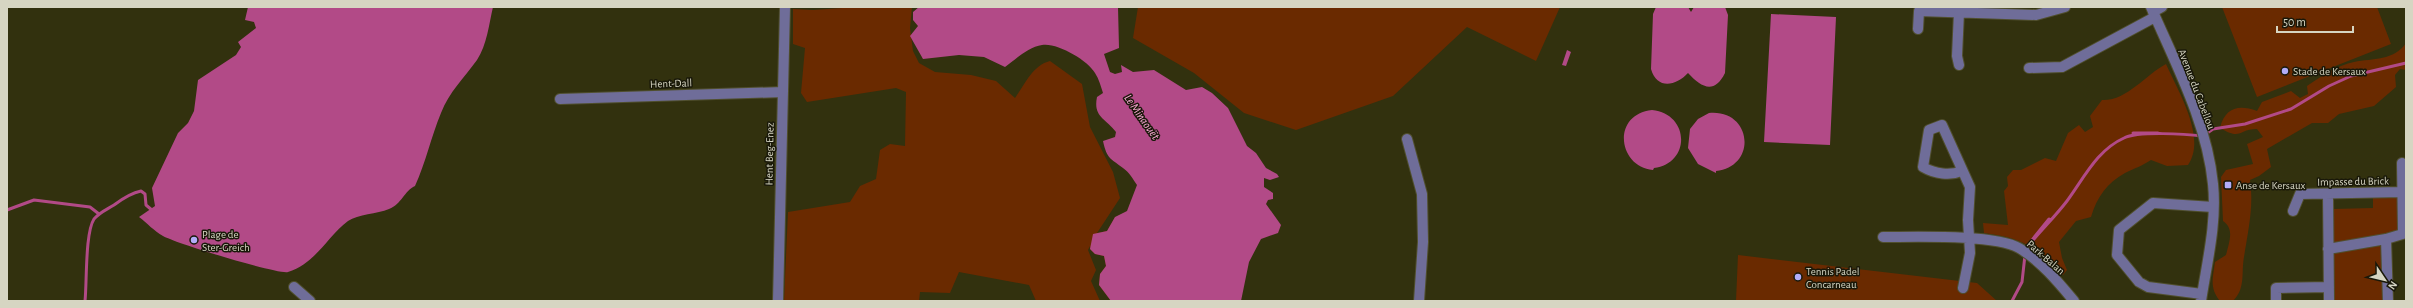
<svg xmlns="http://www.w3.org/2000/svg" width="2413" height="308" font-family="'Alegreya Sans',sans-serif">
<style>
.green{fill:#6a2a00}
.water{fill:#b24a87}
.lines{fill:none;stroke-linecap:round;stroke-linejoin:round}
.stream{stroke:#b24a87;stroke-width:3}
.minor-casing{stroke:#504f2e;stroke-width:12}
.minor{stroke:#6f6d99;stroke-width:10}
.poi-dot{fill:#b2adf9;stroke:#191809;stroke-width:1.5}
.labels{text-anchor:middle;stroke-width:3;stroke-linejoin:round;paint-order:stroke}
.poi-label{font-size:11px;fill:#d6d5c2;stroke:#191809;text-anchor:start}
.street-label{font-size:11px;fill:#d6d5c2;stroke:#191809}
.water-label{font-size:12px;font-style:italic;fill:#fcabd7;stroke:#191809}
</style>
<rect width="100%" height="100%" fill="#32310e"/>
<!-- green -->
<path class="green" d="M857 7H912L910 28 913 51 919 63 935 72 971 75 996 81 1015 98C1025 84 1033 65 1050 61L1082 84 1090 127 1113 172 1120 198 1097 233 1107 231 1115 217 1111 301 1099 285 1100 274 1106 266 1104 256 1095 254 1090 249V246L1088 250 1096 270 1091 281 1100 301H1036L1029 285 959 272 950 293 920 292 919 301H784L788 212 850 202 860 186 876 179 880 150 890 144 905 146 906 92 896 88 807 102 801 93 805 48 793 44V9L813 10Z
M1138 7H1560L1536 61 1467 27 1393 96 1296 130 1244 113 1194 73 1133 38Z
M2222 7H2377L2391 44 2257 97Z
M2406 43V70L2400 69 2395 75 2396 87 2374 106 2339 114 2328 123H2312L2267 149 2271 167 2259 176 2250 180C2254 206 2248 231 2244 257 2241 273 2246 288 2233 301H2220C2209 288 2213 277 2215 262L2226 255C2229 242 2235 229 2223 221L2221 177 2226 170 2253 164 2247 144 2263 137 2257 129C2238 129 2242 141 2220 128 2225 108 2238 104 2257 111L2262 102 2291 91 2300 98 2308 94 2307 86C2320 77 2338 65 2354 62 2373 58 2394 61 2406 43Z
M2166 64C2178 91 2207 138 2188 165L2167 166 2151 160C2142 166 2135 168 2125 173 2107 183 2097 197 2091 217L2076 221 2059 242 2062 258 2067 270 2063 275C2036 247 2023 238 1984 233L1983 223 2008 225 2004 191 2008 186 2007 177 2013 170H2021L2045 158 2056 161 2068 133 2079 125 2085 132 2093 127 2090 116 2102 100C2127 101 2145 75 2166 64Z
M2399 194 2400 233 2332 244 2333 209 2373 208V195Z
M2385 244V301H2333L2332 252Z
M1738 255 1977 283 1997 301H1736Z"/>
<!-- water -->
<path class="water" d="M248 7H493C489 24 487 45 477 60 464 78 449 92 441 113 431 137 426 162 415 186 404 191 402 204 389 209 377 214 358 214 348 221 326 238 316 263 288 272 279 275 175 243 163 236 154 231 147 223 139 217L155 206 152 188 178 133 188 123 194 111 198 80 236 55 241 47 238 42 256 28 254 22 245 20Z
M919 7H1118L1119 48 1104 54 1110 72 1115 74 1122 72 1121 65 1133 72 1154 70 1186 90 1202 87 1212 93 1228 108 1247 146 1256 153 1266 168 1277 174 1279 177 1270 180 1264 178V187L1273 193V199L1268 200 1266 204 1281 225 1278 233 1261 239 1249 262 1241 301H1111L1099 285 1100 274 1106 266 1104 256 1095 254 1090 249 1093 234 1107 231 1115 217 1127 211 1137 185C1133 179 1129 172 1123 168 1110 158 1107 159 1103 141L1115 137 1116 132C1105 118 1093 117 1097 97L1103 93C1101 87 1099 79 1095 73 1088 60 1056 42 1042 45 1028 47 1015 60 1005 67L984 57 959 55 923 59 910 36 918 26 913 20V12Z
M1656 7H1688L1691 12 1694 7H1725L1728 15 1725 73C1714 95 1701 87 1688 73 1676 86 1657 90 1651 69L1653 14Z
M1771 14 1836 17 1830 145 1764 142Z
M1567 50 1571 52 1566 66 1562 65Z
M1652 110C1690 114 1691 163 1654 168L1653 170C1619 168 1610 115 1652 110Z
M1709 113C1752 109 1758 166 1716 171V173L1698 164 1688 148 1690 129 1698 119Z"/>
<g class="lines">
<!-- stream -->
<path class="stream" d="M2133 133H2158
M7 210 34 200 90 207 99 214
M2032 240 2049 219
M2025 250C2038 233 2054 218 2067 201 2084 178 2097 150 2124 138 2138 131 2186 134 2203 136L2213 129 2245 124 2291 109 2329 86 2351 76 2406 63
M85 301C87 282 85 233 94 219 100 212 106 210 114 205 122 199 131 193 141 191L145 194 146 205 153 211
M2012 301 2022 282 2025 255"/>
<defs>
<path id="minor" d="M2151 7C2175 63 2207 122 2213 184 2217 223 2207 262 2201 301
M2153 12 2162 7
M1918 29 1919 11 2036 15 2065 7
M1959 65 1957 56 1959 12
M2029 68 2062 67 2155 17
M560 99 783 92
M1407 139 1422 194 1423 242 1419 301
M2402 163 2403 233
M1962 171C1950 176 1935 174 1923 167L1929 130 1942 125 1970 187 1968 220 1970 253 1963 288
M2328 194 2329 301
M2293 211 2300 194 2402 192
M1883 237C1914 237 1995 234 2019 248 2040 260 2059 283 2074 301
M2386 239 2388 301
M2328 249 2386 239 2406 233
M294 287 310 301
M2202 294 2148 287 2139 282 2117 255 2119 230 2153 203 2213 207
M778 301 785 7
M2276 301V288L2329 287"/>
</defs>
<!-- minor casing -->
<use href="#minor" class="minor-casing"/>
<!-- minor -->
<use href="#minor" class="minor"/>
</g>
<!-- markers -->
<g class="poi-dot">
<circle cx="2285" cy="71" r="4"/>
<rect x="2224" y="181" width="8" height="8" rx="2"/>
<circle cx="194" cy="240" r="4"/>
<circle cx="1798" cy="277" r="4"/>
</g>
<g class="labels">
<!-- poi labels -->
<g class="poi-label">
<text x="2293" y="75">Stade de Kersaux</text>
<text x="2236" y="189">Anse de Kersaux</text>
<text x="202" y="238">Plage de<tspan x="202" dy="13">Ster-Greich</tspan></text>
<text x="1806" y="275">Tennis Padel<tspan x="1806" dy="13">Concarneau</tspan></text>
</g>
<!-- street labels -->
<g class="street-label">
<text transform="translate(671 83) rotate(-2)" y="4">Hent-Dall</text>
<text transform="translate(2197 89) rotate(69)" y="4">Avenue du Cabellou</text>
<text transform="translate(769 154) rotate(-89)" y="4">Hent Beg-Enez</text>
<text transform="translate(2353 181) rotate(-1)" y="4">Impasse du Brick</text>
<text transform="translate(2046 257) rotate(41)" y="4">Park-Balan</text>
</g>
<!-- water labels -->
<g class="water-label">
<text transform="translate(1142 117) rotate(55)" y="4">Le Minaouët</text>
</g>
</g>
<!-- border -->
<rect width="2413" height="308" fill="none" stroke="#d6d5c2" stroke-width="16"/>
<!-- north arrow -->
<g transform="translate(2385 280) rotate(125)" stroke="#191809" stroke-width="3" paint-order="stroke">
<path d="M0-3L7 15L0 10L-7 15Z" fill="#d6d5c2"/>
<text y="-6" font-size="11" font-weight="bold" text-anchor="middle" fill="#d6d5c2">N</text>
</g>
<!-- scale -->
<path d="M2277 26v6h76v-6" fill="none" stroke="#d6d5c2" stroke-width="2"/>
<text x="2283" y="26" font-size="12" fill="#d6d5c2" stroke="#191809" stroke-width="3" paint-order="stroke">50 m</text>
</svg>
